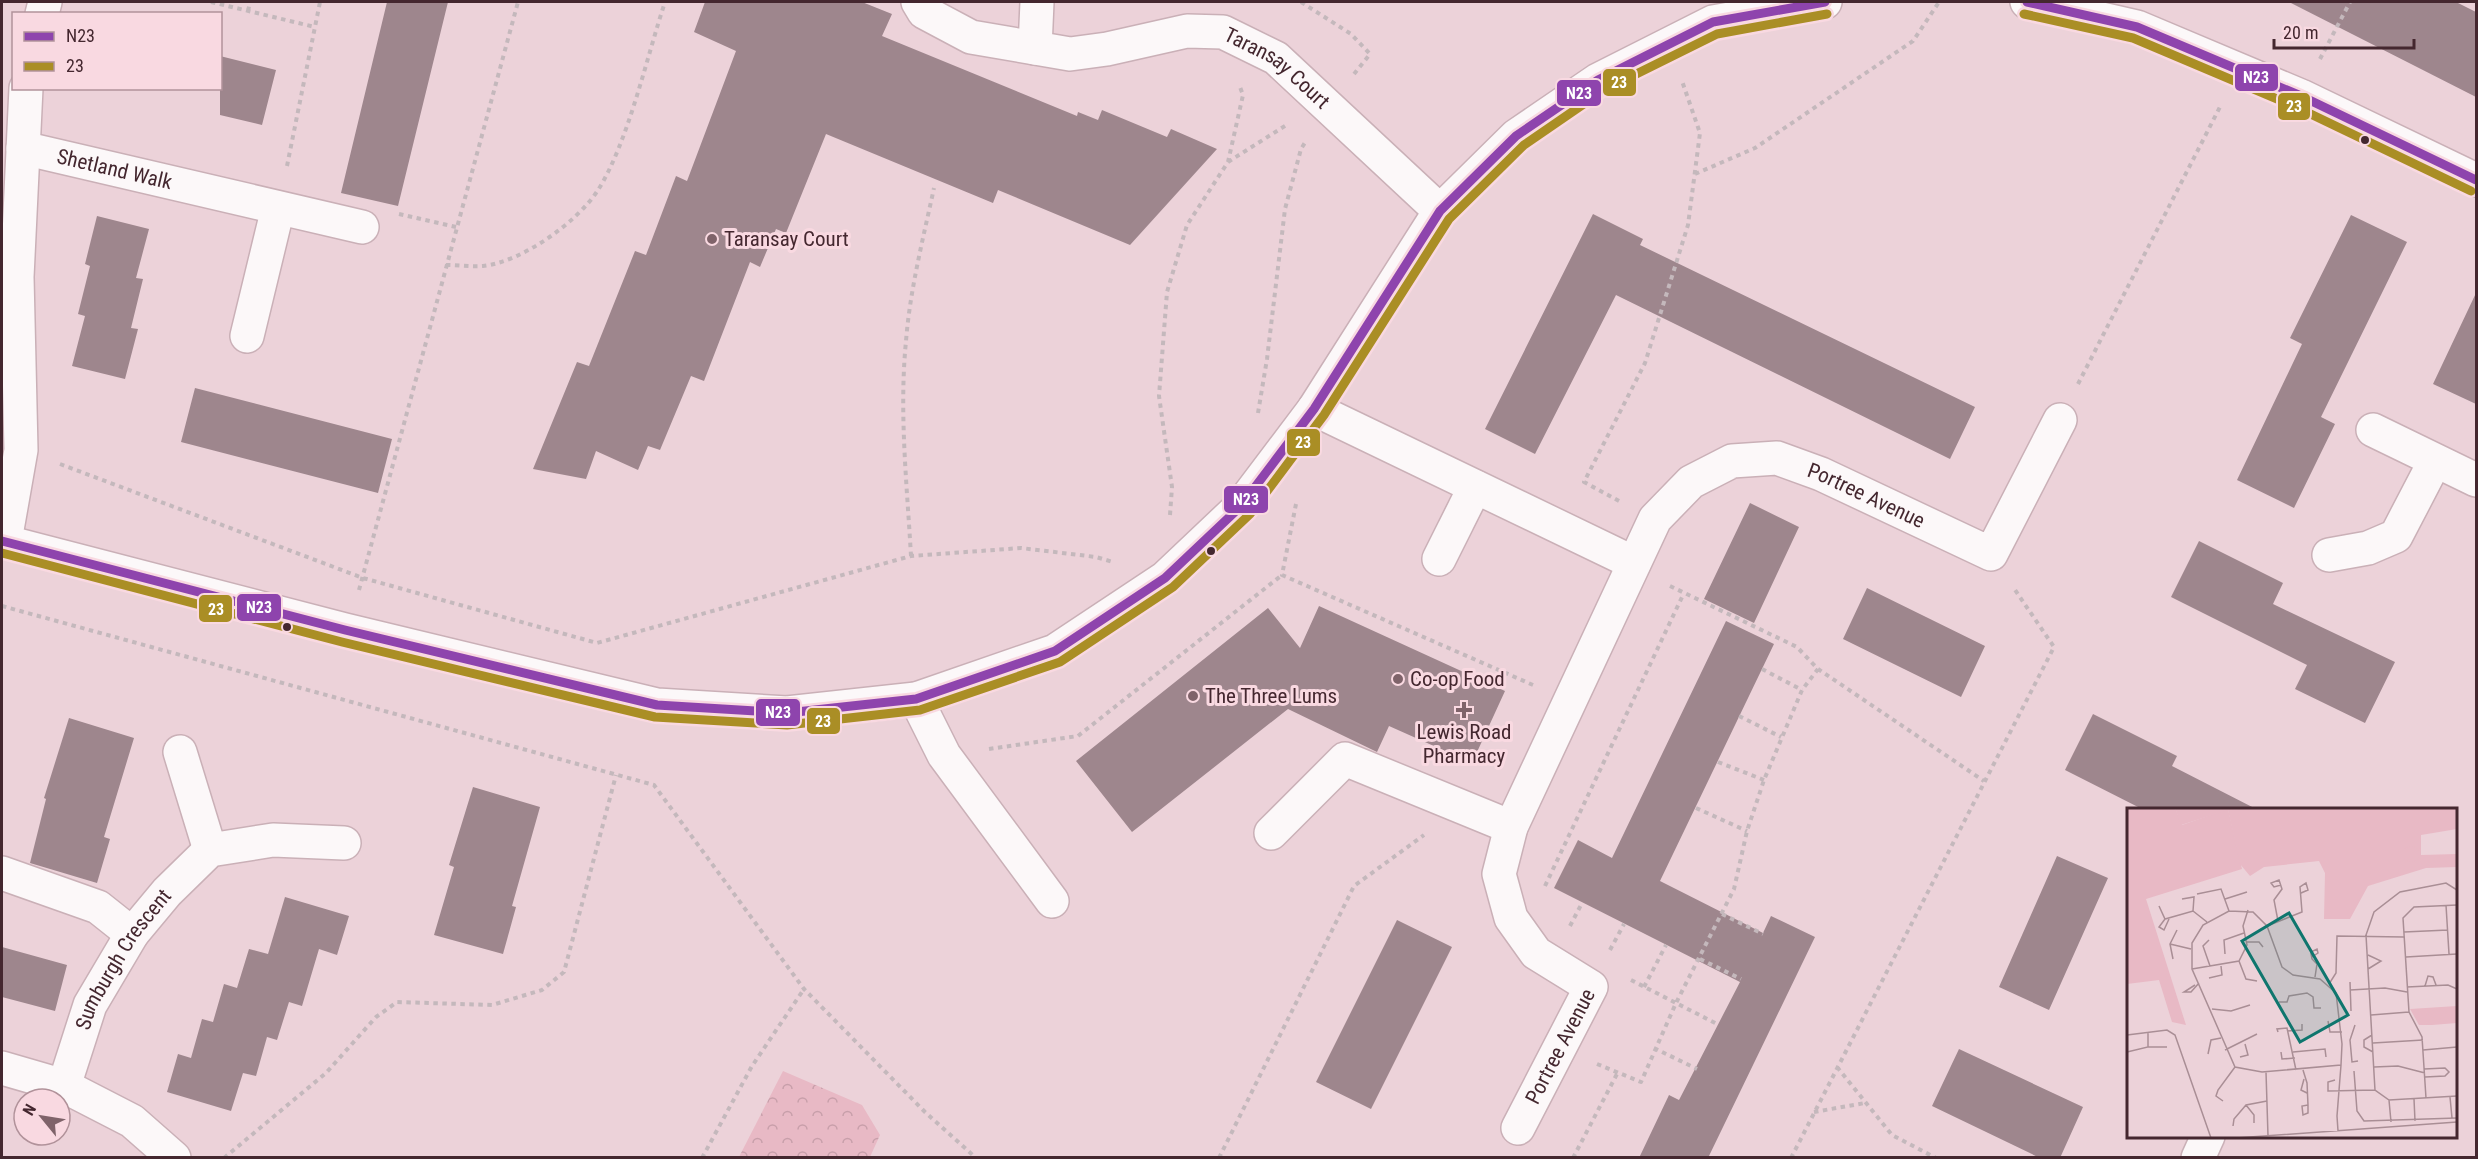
<svg xmlns="http://www.w3.org/2000/svg" width="2478" height="1159" font-family="'Roboto Condensed',sans-serif">
<style>
.park{fill:url(#park-crowns)}
.building{fill:#9e868d}
.lines{fill:none;stroke-linecap:round;stroke-linejoin:round}
.minor-casing{stroke:#cab0b7;stroke-width:36}
.path{stroke:#c4b8bc;stroke-width:4;stroke-dasharray:4.5 4.5;stroke-linecap:butt}
.minor{stroke:#fcf8f9;stroke-width:33}
.bus-1-casing{stroke:#f9d9e1;stroke-width:14}
.bus-2-casing{stroke:#f9d9e1;stroke-width:14}
.bus-1{stroke:#8e44ad;stroke-width:9}
.bus-2{stroke:#aa8e25;stroke-width:9}
.bus-dot{fill:#44272f;stroke:#f9d9e1;stroke-width:2}
.poi-dot{fill:#7f636a;stroke:#f9d9e1;stroke-width:2}
.labels{text-anchor:middle;stroke-width:6;stroke-linejoin:round;paint-order:stroke}
.street-label{font-size:21px;fill:#44272f;stroke:#f9d9e1}
.poi-label{font-size:21px;fill:#44272f;stroke:#f9d9e1;text-anchor:start}
.inset-road{fill:none;stroke:#a98e95;stroke-width:1.5}
.view{fill:#0f766e;fill-opacity:0.15;stroke:#0f766e;stroke-width:3}
.inset-edge{fill:none;stroke:#44272f;stroke-width:3}
.line-badge{stroke:#f9d9e1;stroke-width:2}
.badge-label{font-size:16px;text-anchor:middle;font-weight:bold;fill:#fff}
</style>
<defs>
<pattern id="park-crowns" width="20" height="18" patternUnits="userSpaceOnUse" patternTransform="scale(1.5)"><rect width="20" height="18" fill="#e8b9c5"/><path d="M2 6a3 3 0 1 1 6 0M12 15a3 3 0 1 1 6 0" fill="none" stroke="#c89faa"/></pattern>
</defs>
<rect width="100%" height="100%" fill="#ecd2d9"/>
<!-- park -->
<path class="park" d="M783 1071 862 1105 880 1135 870 1157H739Z"/>
<!-- building -->
<path class="building" d="M387 2H448L398 206 341 193Z
M705 2H862L892 14 882 36 1077 116 1078 112 1098 120 1102 110 1167 137 1171 129 1217 149 1130 245 998 190 993 203 826 134 786 233 776 229 760 267 750 262 704 381 691 376 660 450 648 446 638 470 596 451 586 479 533 469 577 362 589 366 635 251 646 255 676 176 687 181 736 51 694 32Z
M2289 2H2456L2476 12V97Z
M220 56 276 70 262 125 220 115Z
M1593 214 1643 239 1640 245 1975 407 1950 459 1616 295 1535 454 1485 429Z
M2351 215 2407 242 2321 417 2335 424 2294 508 2237 480 2302 344 2290 338Z
M97 216 149 229 136 278 143 279 131 328 138 329 125 379 72 366 85 316 78 314 90 266 85 264Z
M2476 293V404L2433 384Z
M195 388 392 439 378 493 181 442Z
M1750 503 1799 527 1754 623 1704 599Z
M2199 541 2283 583 2273 604 2395 662 2365 723 2295 689 2307 665 2171 597Z
M1867 588 1985 646 1961 697 1843 639Z
M1319 606 1505 691 1472 763 1389 726 1377 752 1288 709 1132 832 1076 761 1268 608 1300 648Z
M1726 621 1774 644 1660 881 1763 933 1771 916 1815 937 1708 1158H1639L1669 1095 1679 1100 1740 982 1554 888 1578 840 1612 858Z
M2093 714 2177 756 2172 766 2258 810H2144L2065 770Z
M69 718 134 738 104 837 110 839 97 883 30 863 46 799 44 798Z
M473 787 540 807 512 906 516 907 503 954 434 935 454 867 449 865Z
M2057 856 2108 878 2049 1010 1999 987Z
M285 897 349 916 337 955 319 949 302 1006 289 1002 277 1040 267 1037 256 1076 243 1073 231 1111 167 1092 178 1054 191 1058 202 1019 213 1022 224 984 237 988 249 949 268 954Z
M1397 920 1452 947 1371 1109 1316 1082Z
M2 947 67 965 55 1011 2 997Z
M1959 1049 2083 1107 2060 1158H2040L1932 1106Z"/>
<g class="lines">
<defs>
<g id="minor">
<path id="s1" d="M918 2 924 12 971 37 1070 54 1107 49 1187 31 1223 32 1276 58 1440 211"/>
<path d="M2027 2 2137 27 2301 96 2476 180"/>
<path d="M42 14 45 2"/>
<path d="M1035 48 1037 2"/>
<path id="s2" d="M23 148 362 227"/>
<path d="M247 336 278 208"/>
<path d="M1314 409 1634 563"/>
<path d="M2373 430 2476 480"/>
<path d="M2 541 345 630 657 705 787 713 916 699 1055 651 1165 578 1240 507 1314 409 1440 211 1516 136 1598 80 1713 22 1825 2"/>
<path d="M5 541 21 450 17 277 26 88"/>
<path d="M2329 555 2368 548 2396 536 2435 461"/>
<path d="M1439 559 1475 487"/>
<path d="M916 699 944 755 1052 901"/>
<path d="M180 752 210 850"/>
<path d="M1271 833 1345 759 1511 827"/>
<path d="M2 873 98 907 132 934"/>
<path d="M2 1068 64 1086 132 1121 174 1158"/>
<path id="s3" d="M64 1086 90 1005 132 934 167 892 210 850 273 840 344 843"/>
<path id="s4" d="M1518 1128 1591 987 1536 953 1511 918 1499 874 1511 827 1655 519 1691 482 1732 461 1777 458 1821 474 1991 554 2060 420"/>
<path d="M2198 1158 2208 1136"/>
</g>
</defs>
<!-- minor casing -->
<use href="#minor" class="minor-casing"/>
<!-- path -->
<path class="path" d="M211 2 315 27
M1301 2 1351 34 1370 54 1354 74
M248 11 250 2
M2320 59 2350 2
M1228 162 1288 124
M287 166 320 2
M1695 174 1755 148 1913 41 1939 2
M399 214 456 227
M446 265C458 265 471 267 483 266 521 262 577 223 598 190 628 143 647 56 665 2
M2078 384 2221 105
M1258 413 1267 359 1285 209 1301 149 1306 141
M60 464 363 578 597 643 911 556 1021 548 1096 557 1113 562
M1619 501 1584 482 1645 363 1688 225 1700 133 1682 81
M1296 504 1282 575 1533 685
M1170 515 1172 487 1159 396 1167 292 1187 225 1228 162 1243 95 1240 87
M911 556C907 485 899 412 906 341 910 290 923 239 934 188
M1670 586 1797 647 1818 669 1984 781
M359 590 518 2
M2 606 654 785 804 989 925 1112 976 1158
M1762 669 1802 690
M1739 716 1781 737
M989 749 1078 736 1282 575
M1718 762 1764 780
M1696 808 1747 831
M1545 886 1683 595
M1722 914 1763 934
M1570 926 1582 903
M1610 950 1624 924
M1700 959 1741 979
M1631 980 1719 1025
M1644 987 1666 945
M1654 1048 1697 1069
M1597 1064 1641 1082 1676 1003 1734 889 1747 831 1764 780 1802 690 1818 669
M1837 1067 1892 1135 1936 1158
M1814 1112 1865 1103
M224 1158 326 1073 376 1017 397 1002 492 1005 542 990 564 972 616 775
M702 1158 752 1066 804 989
M1219 1158 1354 886 1424 835
M1573 1158 1618 1072
M1791 1158 2054 647 2013 587"/>
<!-- minor -->
<use href="#minor" class="minor"/>
<defs>
<path id="bus-1" d="M2027 2 2137 27 2301 96 2476 180
M2 541 345 630 657 705 787 713 916 699 1055 651 1165 578 1240 507 1314 409 1440 211 1516 136 1598 80 1713 22 1825 2"/>
<path id="bus-2" d="M2024 14 2133 38 2296 107 2471 191
M2 553 342 642 655 717 787 725 920 710 1060 662 1173 587 1250 514 1324 415 1449 219 1524 145 1604 90 1717 34 1827 14"/>
</defs>
<!-- bus-1 casing -->
<use href="#bus-1" class="bus-1-casing"/>
<!-- bus-2 casing -->
<use href="#bus-2" class="bus-2-casing"/>
<!-- bus-1 -->
<use href="#bus-1" class="bus-1"/>
<!-- bus-2 -->
<use href="#bus-2" class="bus-2"/>
</g>
<!-- markers -->
<g class="bus-dot">
<circle cx="2365" cy="140" r="5"/>
<circle cx="1211" cy="551" r="5"/>
<circle cx="287" cy="627" r="5"/>
</g>
<g class="poi-dot">
<circle cx="712" cy="239" r="6"/>
<circle cx="1398" cy="679" r="6"/>
<circle cx="1193" cy="696" r="6"/>
<path d="M1461 701h6v6h6v6h-6v6h-6v-6h-6v-6h6z"/>
</g>
<g class="labels">
<!-- street labels -->
<g class="street-label">
<text dy="7" stroke="none"><textPath href="#s1" startOffset="386">Taransay Court</textPath></text>
<text dy="7" stroke="none"><textPath href="#s2" startOffset="94">Shetland Walk</textPath></text>
<text dy="7" stroke="none"><textPath href="#s4" startOffset="940">Portree Avenue</textPath></text>
<text dy="7" stroke="none"><textPath href="#s3" startOffset="141">Sumburgh Crescent</textPath></text>
<text dy="7" stroke="none"><textPath href="#s4" startOffset="92">Portree Avenue</textPath></text>
</g>
<!-- poi labels -->
<g class="poi-label">
<text x="724" y="246">Taransay Court</text>
<text x="1410" y="686">Co-op Food</text>
<text x="1205" y="703">The Three Lums</text>
<text x="1464" y="739" text-anchor="middle">Lewis Road<tspan x="1464" dy="24">Pharmacy</tspan></text>
</g>
</g>
<!-- overview -->
<g transform="translate(2127 808)">
<rect width="330" height="330" fill="#ecd2d9"/>
<path d="M330 198V215L305 217H292L283 201Z" fill="#e8b9c5"/>
<path d="M0 0H48L55 17 101 1 115 61 19 91 59 217 45 214 32 172 0 176Z" fill="#e8b9c5"/>
<path d="M48 0H330V21L294 27V47L330 46V59L299 60 241 78 223 111H197L198 65 192 53 137 59 123 68 113 56 101 2 54 17Z" fill="#e8b9c5"/>
<path d="M276 46a8 8 0 1 1 16 0a8 8 0 1 1-16 0Z" fill="#e8b9c5"/>
<path class="inset-road" d="M330 82 319 75 273 84 247 104 239 127 248 282 262 292 330 288M70 86 94 81 102 103M55 91 67 89 66 103M98 91 120 84M319 97 322 146M32 98 38 111 66 103 80 114M38 111 32 119 37 122 42 111M151 113 147 92 155 81 152 72 144 75 147 79 154 77M140 118 175 104 173 79 179 75 181 82 174 85M277 124 321 122M82 132 76 138 83 158M119 134H132L136 139M43 136 64 141M98 146 97 132 117 125M241 147 254 153 241 161M185 149 191 145 190 141 184 144V146L185 151 190 156 188 169M279 149 330 146M46 151 43 136 50 122M112 153 119 171 130 173M65 161 112 153 120 137 116 118 121 102M82 170 95 167 94 158M223 174 224 203M202 176 209 165 210 128 277 129M68 177 57 184H64L72 175M298 178 301 168 306 169 309 177M280 179 321 177 330 181M223 182 258 180 280 184M152 194H160L162 188 180 185 186 189 187 200H194M85 201 104 203 123 197M244 207 282 204M201 213 203 224H215M228 217 223 232 225 254 231 253M160 223 175 222V216M151 224 150 221 160 220 169 262M0 227 40 222 48 227 84 330M245 227 237 232V239L246 244M246 235 296 232M21 239H40M98 242 130 226M296 242 330 239M0 244 21 239V224M154 244 155 251 168 250M166 244 198 241 199 249M81 246 84 232 94 230M113 249 121 247 118 236M247 259 271 258 298 265M297 261 318 260 322 264 318 268 298 269M176 262 180 275 181 297V305L176 307 175 298 181 297M227 263 230 303 237 313 330 310M139 264 141 328M177 271 174 282 180 285M208 272 201 274V283L248 282M323 289 325 310M299 290 295 229 282 204 276 110 287 99 330 97M287 291 288 313M262 292 264 314M96 293 89 288 91 282 108 259M119 297 127 307V315M106 318 107 311 119 297 140 293M211 323 210 308 214 257 215 236 209 185 193 171 166 167 155 159 140 118 126 104 102 103 76 117 65 135V161L108 259 135 264 214 257M44 330H80M109 330 330 314"/>
<path class="view" d="M162 105 221 207 173 234 115 133Z"/>
<rect width="330" height="330" class="inset-edge"/>
</g>
<g class="line-badge">
<rect x="2234" y="63" width="45" height="29" rx="6" fill="#8e44ad"/>
<rect x="1602" y="68" width="35" height="29" rx="6" fill="#aa8e25"/>
<rect x="1556" y="79" width="46" height="28" rx="6" fill="#8e44ad"/>
<rect x="2277" y="92" width="34" height="29" rx="6" fill="#aa8e25"/>
<rect x="1286" y="428" width="35" height="29" rx="6" fill="#aa8e25"/>
<rect x="1223" y="485" width="46" height="29" rx="6" fill="#8e44ad"/>
<rect x="236" y="593" width="46" height="29" rx="6" fill="#8e44ad"/>
<rect x="198" y="594" width="35" height="29" rx="6" fill="#aa8e25"/>
<rect x="755" y="698" width="46" height="29" rx="6" fill="#8e44ad"/>
<rect x="806" y="707" width="35" height="28" rx="6" fill="#aa8e25"/>
</g>
<g class="badge-label">
<text x="2256" y="83">N23</text>
<text x="1619" y="88">23</text>
<text x="1579" y="99">N23</text>
<text x="2294" y="112">23</text>
<text x="1303" y="448">23</text>
<text x="1246" y="505">N23</text>
<text x="259" y="613">N23</text>
<text x="216" y="615">23</text>
<text x="778" y="718">N23</text>
<text x="823" y="727">23</text>
</g>
<!-- border -->
<rect width="2478" height="1159" fill="none" stroke="#44272f" stroke-width="6"/>
<!-- legend -->
<rect x="12" y="12" width="210" height="78" fill="#f9d9e1" stroke="#b1929a" stroke-width="1.5"/>
<rect x="24" y="32" width="30" height="9" fill="#8e44ad" stroke="#b1929a" stroke-width="1.5"/>
<text x="66" y="42" font-size="18" fill="#44272f">N23</text>
<rect x="24" y="62" width="30" height="9" fill="#aa8e25" stroke="#b1929a" stroke-width="1.5"/>
<text x="66" y="72" font-size="18" fill="#44272f">23</text>
<!-- north arrow -->
<g transform="translate(42 1117) rotate(300)"><circle r="28" fill="#f9d9e1" stroke="#b1929a" stroke-width="1.5"/>
<path d="M0-4.5L10 22L0 15L-10 22Z" fill="#7f636a"/>
<text y="-9" font-size="16" font-weight="bold" text-anchor="middle" fill="#44272f">N</text>
</g>
<!-- scale -->
<path d="M2274 39v9h140v-9" fill="none" stroke="#44272f" stroke-width="3"/>
<text x="2283" y="39" font-size="18" fill="#44272f" stroke="#f9d9e1" stroke-width="4.5" paint-order="stroke">20 m</text>
</svg>
